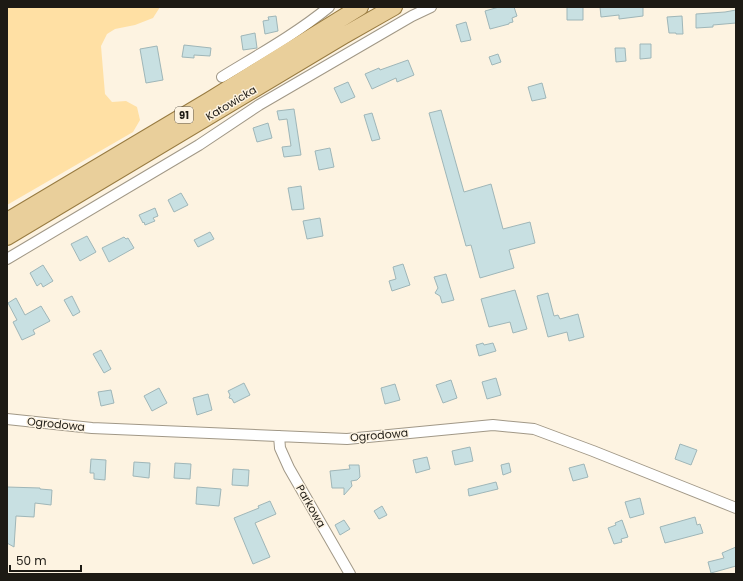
<svg xmlns="http://www.w3.org/2000/svg" width="743" height="581" font-family="Poppins,sans-serif">
<style>
.green{fill:#ffe0a4}
.building{fill:#c8e0e2;stroke:#9fb6b8}
.lines{fill:none;stroke-linecap:round;stroke-linejoin:round}
.street-casing{stroke:#a19887;stroke-width:12}
.primary-casing{stroke:#987b41;stroke-width:18}
.street{stroke:#fff;stroke-width:10}
.primary{stroke:#e9cf9b;stroke-width:16}
.labels{text-anchor:middle;stroke-width:3;stroke-linejoin:round;paint-order:stroke}
.shield{fill:#fdf3e1;stroke:#605b52;stroke-width:1}
.shield-label{font-size:10px;font-weight:bold;fill:#1d1a14}
.street-label{font-size:11px;fill:#1d1a14;stroke:#fdf3e1}
</style>
<rect width="100%" height="100%" fill="#fdf3e1"/>
<!-- green -->
<path class="green" d="M7 7H160L153 18 135 25 115 29 107 34 101 46 105 94 112 102 126 101 137 107 140 120 133 132 7 205Z"/>
<!-- building -->
<path class="building" d="M499 7H514L517 16 512 18 513 22 509 23V24L490 29 485 11Z
M567 7H583V20H567Z
M600 7H643V16L619 19V15L601 17Z
M736 10V23L713 25V27L696 28V14L725 12Z
M276 16 278 31 265 34 263 21 269 20 268 17Z
M682 16 683 34H676V33H669L667 17Z
M466 22 471 40 461 42 456 25Z
M255 33 257 48 243 50 241 36Z
M640 44H651V58L640 59Z
M184 45 211 48 210 56 194 55V58L182 57Z
M157 46 163 80 146 83 140 49Z
M615 48H625L626 61 616 62Z
M498 54 501 62 492 65 489 57Z
M408 60 414 75 397 82 396 78 372 89 365 74 379 68 380 70Z
M348 82 355 97 341 103 334 88Z
M542 83 546 98 532 101 528 87Z
M294 109 301 155 284 157 282 147 291 146 287 119 279 120 277 111Z
M441 110 464 192 491 184 503 229 530 222 535 243 509 250 514 268 480 278 471 245 466 246 429 113Z
M372 113 380 139 372 141 364 115Z
M268 123 272 138 257 142 253 128Z
M330 148 334 167 319 170 315 151Z
M301 186 304 209 292 210 288 188Z
M181 193 188 205 174 212 168 200Z
M155 208 158 216 153 218 155 221 145 225 144 222 143 223 139 215Z
M320 218 323 236 307 239 303 221Z
M210 232 214 239 198 247 194 240Z
M87 236 96 252 80 261 71 244Z
M124 237 126 239 128 238 134 248 109 262 102 248Z
M403 264 410 285 392 291 389 281 396 279 393 267Z
M43 265 53 281 43 287 41 283 37 286 30 273Z
M446 274 454 300 442 303 440 296 435 293 438 288 434 277Z
M515 290 527 329 513 333 510 322 489 327 481 299Z
M548 293 554 316 558 315 560 319 578 314 584 337 569 341 567 332 548 337 537 296Z
M72 296 80 312 73 316 64 300Z
M16 298 25 315 41 306 50 321 33 330 35 334 22 340 13 322 17 320 8 303Z
M483 343 484 345 493 343 496 351 479 356 476 345Z
M101 350 111 369 104 373 93 354Z
M496 378 501 395 487 399 482 382Z
M451 380 457 398 443 403 436 385Z
M244 383 250 395 234 403 232 399 229 398 230 395 228 391Z
M395 384 400 400 385 404 381 388Z
M159 388 167 403 152 411 144 396Z
M111 390 114 403 101 406 98 392Z
M208 394 212 410 197 415 193 398Z
M680 444 697 450 691 465 675 459Z
M470 447 473 461 455 465 452 451Z
M427 457 430 469 416 473 413 460Z
M91 459 106 460 105 480 94 479V473H90Z
M134 462 150 463 149 478 133 476Z
M175 463 191 464 190 479 174 478Z
M509 463 511 472 503 475 501 465Z
M584 464 588 477 573 481 569 468Z
M349 465H359L360 477 357 480 351 481 352 486 344 495V488H332L330 471 350 469Z
M233 469 249 470 248 486 232 485Z
M496 482 498 489 469 496 468 489Z
M7 487 40 488V489L52 490 51 505 35 503 34 517 16 516 14 547 7 543Z
M197 487 221 489 219 506 196 504Z
M640 498 644 514 630 518 625 502Z
M270 501 276 514 255 523 270 557 253 564 234 518 259 508 258 506Z
M382 506 387 515 379 519 374 511Z
M695 517 697 525 700 524 703 533 665 543 660 527Z
M344 520 350 529 340 535 335 525Z
M622 520 628 537 621 539 622 542 614 544 608 528 616 525 615 523Z
M736 547V566L711 573 708 562 724 558 722 553Z"/>
<g class="lines">
<defs>
<path id="street" d="M222 77C258 55 296 34 329 7
M7 259 199 145 259 105 412 16 431 7
M7 419 92 428 347 439 493 425 534 429 593 451 736 508
M279 436 280 448 289 468 350 574"/>
<path id="primary" d="M7 221 210 100 360 7
M7 237 343 36 394 7"/>
</defs>
<!-- street casing -->
<use href="#street" class="street-casing"/>
<!-- primary casing -->
<use href="#primary" class="primary-casing"/>
<!-- street -->
<use href="#street" class="street"/>
<!-- primary -->
<use href="#primary" class="primary"/>
</g>
<g class="labels">
<!-- shield labels -->
<rect class="shield" x="175" y="107" width="18" height="16" rx="3"/>
<g class="shield-label">
<text x="184" y="119">91</text>
</g>
<!-- street labels -->
<g class="street-label">
<text transform="translate(231 103) rotate(-31)" y="4">Katowicka</text>
<text transform="translate(56 424) rotate(6)" y="4">Ogrodowa</text>
<text transform="translate(379 435) rotate(-5)" y="4">Ogrodowa</text>
<text transform="translate(311 506) rotate(60)" y="4">Parkowa</text>
</g>
</g>
<!-- border -->
<rect width="743" height="581" fill="none" stroke="#1d1a14" stroke-width="16"/>
<!-- scale -->
<path d="M10 565v6h71v-6" fill="none" stroke="#1d1a14" stroke-width="2"/>
<text x="16" y="565" font-size="12" fill="#1d1a14" stroke="#fdf3e1" stroke-width="3" paint-order="stroke">50 m</text>
</svg>
